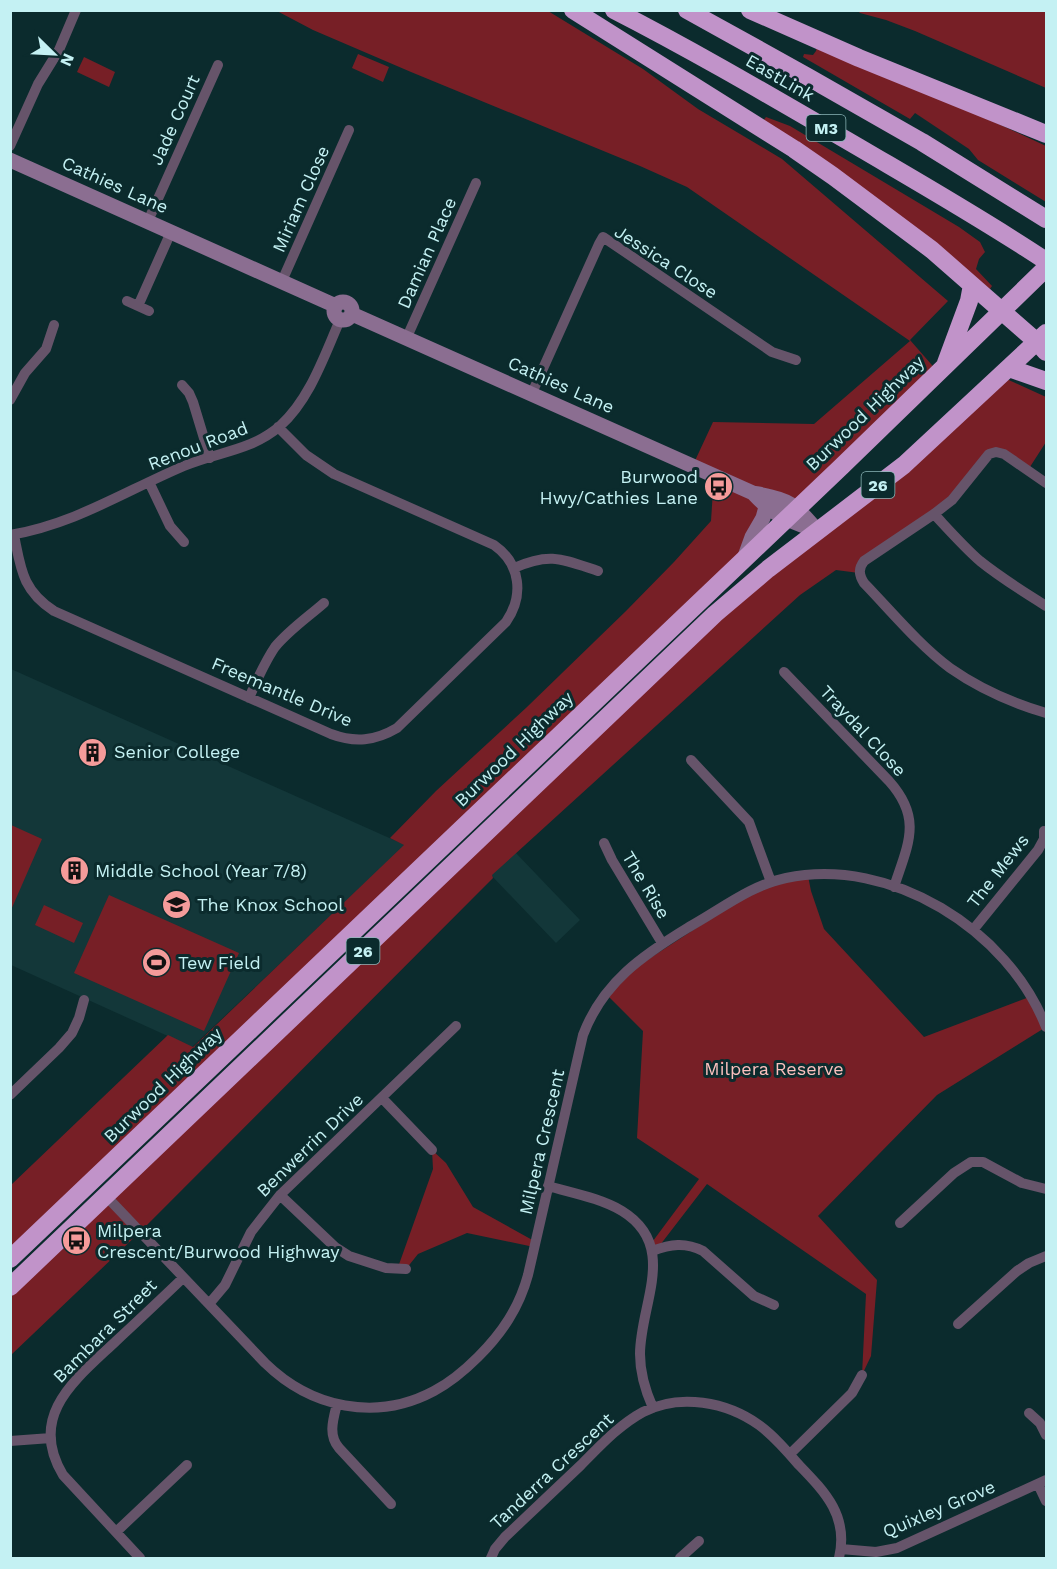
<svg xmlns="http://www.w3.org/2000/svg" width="1057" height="1569" font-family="'Work Sans',sans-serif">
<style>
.built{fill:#133739}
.green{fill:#771f26}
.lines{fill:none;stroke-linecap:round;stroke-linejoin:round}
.street{stroke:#66546a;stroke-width:10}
.secondary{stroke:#8b6e91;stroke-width:15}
.highway{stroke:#c193c9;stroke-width:18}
.labels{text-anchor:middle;stroke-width:6;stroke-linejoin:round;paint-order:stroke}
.shield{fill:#0b2b2d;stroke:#8cb6b8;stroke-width:1.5}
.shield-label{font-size:16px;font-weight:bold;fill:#c4f1f3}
.street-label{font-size:18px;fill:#c4f1f3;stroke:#0b2b2d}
.poi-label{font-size:18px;fill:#c4f1f3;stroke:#0b2b2d;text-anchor:start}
.park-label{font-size:18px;fill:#fcc0be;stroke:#0b2b2d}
</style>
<rect width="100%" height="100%" fill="#0b2b2d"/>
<!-- built -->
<path class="built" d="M11 669 405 845 192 1047 11 965Z
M515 852 580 920 556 943 491 875Z"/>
<!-- green -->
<path class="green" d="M277 11H548L643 69 698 109 782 159 948 301 910 340 938 372 797 508 766 507 745 558 11 1259V1185L168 1035 193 1047 404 845 390 838 436 791 527 707 626 611 674 562 711 521 714 475 693 465 713 422 814 424 910 341 687 187 640 166 411 72 313 30Z
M858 11H1046V88L915 31 886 20 860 13Z
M817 46 977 114 1046 146V202L978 160 969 149 915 113 910 119 803 57 804 54 813 55 816 51Z
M358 54 389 67 383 82 352 68Z
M84 57 115 72 109 87 77 72Z
M766 117 790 126 959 227 980 242 985 252 979 259 976 269 992 286 990 289 763 121Z
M1000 376 1046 397V442L1028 470 996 452 958 493 888 544 859 573 836 570 800 595 492 875 493 878 140 1232 11 1355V1287L715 614Z
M11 825 42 839 11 910Z
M808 876 811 891 824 929 924 1037 1032 996 1046 1027 937 1095 818 1216 877 1280 871 1356 862 1375 866 1294 707 1184 657 1249 650 1245 699 1179 637 1138 643 1031 606 994 621 977 758 888Z
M109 895 239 953 204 1031 74 973Z
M44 905 83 923 74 943 35 925Z
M432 1150 446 1163 473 1207 536 1242 534 1247 467 1233 418 1254 406 1269 397 1270 433 1169Z"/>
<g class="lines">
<!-- street -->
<path class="street" d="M10 146 38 84 59 50 76 10
M148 221 218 65
M282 281 349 130
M127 301 149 311
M138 306 171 232
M407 337 476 183
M182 385 189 393 193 402 210 458
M532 393 599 244 603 237 772 352 796 360
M10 400 25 373 46 349 54 325
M149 482 170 526 184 542
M1046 483 1004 454 996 452 989 454 952 500 934 514 864 561C858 569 859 575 864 583 891 611 920 646 950 668 980 689 1012 703 1046 713
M934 514C949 530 964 547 980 561 1001 578 1024 592 1046 606
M10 535C75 524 125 491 184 466 217 452 251 451 280 426 310 399 324 356 340 320
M14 535C21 569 22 590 54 611L331 734C355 743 375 741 397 728L506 622C524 596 521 564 494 545L334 474 306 455 278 427
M514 568C550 552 562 559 598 571
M784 672 889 781C923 819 908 844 894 887
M249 698C257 680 264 663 275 647 289 630 308 617 324 603
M691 760 749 822 771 882
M604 843 612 860 662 943
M973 930 1038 850 1044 839V831
M10 1095 59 1048 72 1033 79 1018 84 1000
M382 1098 432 1150
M548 1186C572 1193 600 1198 622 1211 679 1246 640 1304 640 1354 640 1373 645 1390 653 1408
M280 1195 335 1247 349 1256 386 1268 406 1269
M106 1196 265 1363C311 1408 376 1422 434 1391 451 1382 465 1370 478 1357 502 1333 519 1308 528 1275L583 1035C603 982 643 955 689 927 720 910 751 885 786 878 891 856 1008 930 1046 1027
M900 1223 954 1173 971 1162H983L1022 1183 1046 1189
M652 1251C671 1244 685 1242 703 1251L754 1296 774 1305
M209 1304 225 1285 251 1232 280 1195 456 1026
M958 1324 1017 1271 1029 1263 1046 1256
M337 1404C333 1420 328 1435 339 1448L391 1504
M1029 1413 1040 1423 1046 1435
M10 1441 51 1438
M790 1454 847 1398 852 1393 862 1375
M1038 1484 1046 1501
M116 1532 187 1465
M841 1549 876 1552 897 1548 1046 1480
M140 1558 63 1475C27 1415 76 1379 116 1341 139 1320 161 1299 183 1278
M491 1558 495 1549 505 1537C530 1513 556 1489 581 1465 600 1446 619 1425 643 1412 680 1393 727 1402 759 1425 774 1436 786 1450 798 1464 825 1492 849 1516 839 1558
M680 1558 699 1541"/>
<!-- secondary -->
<path class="secondary" d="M10 160 336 306
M334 311a9 9 0 1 1 18 0a9 9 0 1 1-18 0Z
M352 314 753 493C768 496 787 499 798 510 805 516 811 524 818 531
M753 493C774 516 787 520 815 530
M744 559 752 537 763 518 766 507"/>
<!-- highway -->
<path class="highway" d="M573 10 794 149 833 176 932 250 1037 342 1046 352
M614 10C698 53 779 101 860 148 923 185 986 221 1046 261
M687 10 808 77 922 142 1046 219
M750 10 859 58 1046 134
M946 363 969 301 972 285
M1009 368 1046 381
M10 1259 841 467 1046 268
M10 1287 715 614 768 569 904 465 1046 333"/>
</g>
<!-- icons -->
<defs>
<symbol id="bus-disc" viewBox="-11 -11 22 22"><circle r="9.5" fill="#f59b9a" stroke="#0b2b2d"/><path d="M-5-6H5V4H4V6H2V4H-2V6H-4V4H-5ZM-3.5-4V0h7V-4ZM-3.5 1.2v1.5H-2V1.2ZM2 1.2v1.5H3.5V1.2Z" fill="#111"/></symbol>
<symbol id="building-disc" viewBox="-11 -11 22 22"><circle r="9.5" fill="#f59b9a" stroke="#0b2b2d"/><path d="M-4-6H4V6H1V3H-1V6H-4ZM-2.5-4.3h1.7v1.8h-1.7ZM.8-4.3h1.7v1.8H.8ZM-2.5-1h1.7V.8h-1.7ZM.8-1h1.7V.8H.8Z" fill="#111"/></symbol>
<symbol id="school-disc" viewBox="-11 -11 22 22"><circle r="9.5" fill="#f59b9a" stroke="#0b2b2d"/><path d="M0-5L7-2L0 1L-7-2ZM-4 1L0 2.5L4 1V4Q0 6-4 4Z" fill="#111"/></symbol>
<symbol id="stadium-disc" viewBox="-11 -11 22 22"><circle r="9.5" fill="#f59b9a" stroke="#0b2b2d"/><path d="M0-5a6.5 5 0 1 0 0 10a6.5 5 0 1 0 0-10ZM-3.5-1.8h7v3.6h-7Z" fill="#111"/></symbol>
</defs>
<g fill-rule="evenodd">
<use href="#bus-disc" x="702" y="470" width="33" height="33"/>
<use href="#building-disc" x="76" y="736" width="33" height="33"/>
<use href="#building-disc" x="58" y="854" width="33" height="33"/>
<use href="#school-disc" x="160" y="888" width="33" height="33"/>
<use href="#stadium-disc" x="140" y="946" width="33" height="33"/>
<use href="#bus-disc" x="60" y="1224" width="33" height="33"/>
</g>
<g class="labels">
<!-- shield labels -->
<g class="shield">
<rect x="806.5" y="115" width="39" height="26" rx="4.5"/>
<rect x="861.5" y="472" width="33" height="26" rx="4.5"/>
<rect x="346.5" y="938" width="33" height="26" rx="4.5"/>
</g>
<g class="shield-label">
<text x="826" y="134">M3</text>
<text x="878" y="491">26</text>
<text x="363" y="957">26</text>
</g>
<!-- street labels -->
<g class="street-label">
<text transform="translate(780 78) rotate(30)" y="6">EastLink</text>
<text transform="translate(175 120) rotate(-66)" y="6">Jade Court</text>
<text transform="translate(115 185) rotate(24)" y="6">Cathies Lane</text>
<text transform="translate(301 199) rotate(-66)" y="6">Miriam Close</text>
<text transform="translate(427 253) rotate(-66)" y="6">Damian Place</text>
<text transform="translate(666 262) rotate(33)" y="6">Jessica Close</text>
<text transform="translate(561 385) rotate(24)" y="6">Cathies Lane</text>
<text transform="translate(865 413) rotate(-44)" y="6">Burwood Highway</text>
<text transform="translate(198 446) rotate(-21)" y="6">Renou Road</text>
<text transform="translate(282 692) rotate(23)" y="6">Freemantle Drive</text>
<text transform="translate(863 731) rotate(47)" y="6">Traydal Close</text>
<text transform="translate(514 749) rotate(-44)" y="6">Burwood Highway</text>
<text transform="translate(998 871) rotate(-52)" y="6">The Mews</text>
<text transform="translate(646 885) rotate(59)" y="6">The Rise</text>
<text transform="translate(163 1085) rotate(-44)" y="6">Burwood Highway</text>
<text transform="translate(542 1142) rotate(-77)" y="6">Milpera Crescent</text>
<text transform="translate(310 1145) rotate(-44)" y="6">Benwerrin Drive</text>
<text transform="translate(105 1331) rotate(-45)" y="6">Bambara Street</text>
<text transform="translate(552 1471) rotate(-43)" y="6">Tanderra Crescent</text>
<text transform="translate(939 1509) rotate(-23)" y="6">Quixley Grove</text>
</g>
<!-- poi labels -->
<g class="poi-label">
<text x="698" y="483" text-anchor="end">Burwood<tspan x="698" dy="21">Hwy/Cathies Lane</tspan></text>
<text x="114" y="758">Senior College</text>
<text x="95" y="877">Middle School (Year 7/8)</text>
<text x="197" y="911">The Knox School</text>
<text x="178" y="969">Tew Field</text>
<text x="97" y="1237">Milpera<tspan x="97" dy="21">Crescent/Burwood Highway</tspan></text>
</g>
<!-- park labels -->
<g class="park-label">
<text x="774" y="1075">Milpera Reserve</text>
</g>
</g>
<!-- border -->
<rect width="1057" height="1569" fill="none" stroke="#c4f1f3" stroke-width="24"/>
<!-- north arrow -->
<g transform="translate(54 54) rotate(114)" stroke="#0b2b2d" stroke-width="4.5" paint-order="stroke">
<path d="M0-4.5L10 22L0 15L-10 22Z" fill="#c4f1f3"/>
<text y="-9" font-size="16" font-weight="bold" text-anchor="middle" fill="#c4f1f3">N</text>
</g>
</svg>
